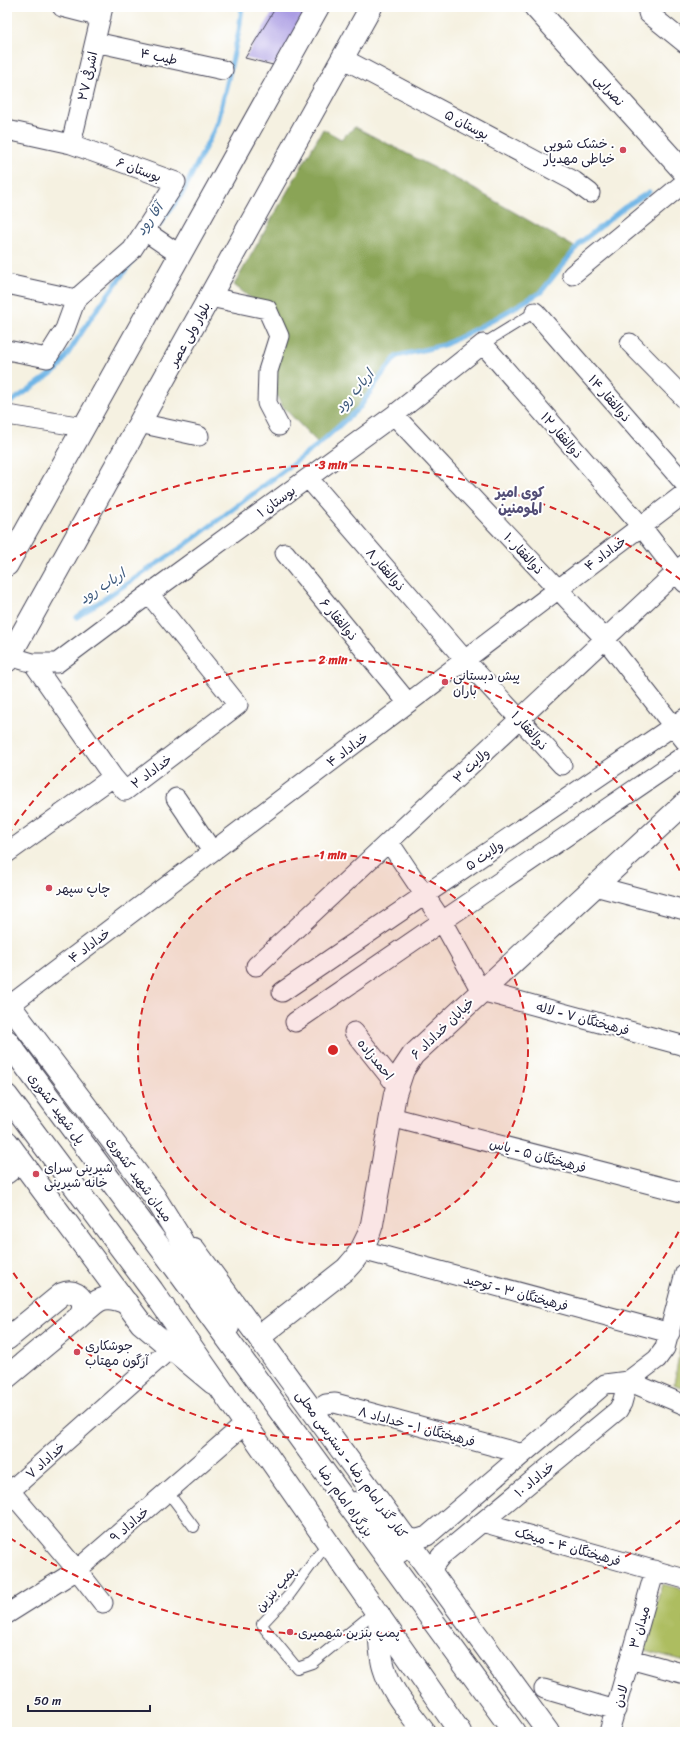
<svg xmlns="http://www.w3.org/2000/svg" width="692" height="1739" font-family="Sriracha,'Playpen Sans Arabic',sans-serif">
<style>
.green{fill:#adbd61;stroke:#68704e}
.forest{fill:#8aa457;stroke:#566349}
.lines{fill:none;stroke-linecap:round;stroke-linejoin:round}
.stream{stroke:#70b5e6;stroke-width:5}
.building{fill:#ab9de3}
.service-casing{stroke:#424154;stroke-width:12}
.minor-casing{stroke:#424154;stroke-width:21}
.secondary-casing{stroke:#424154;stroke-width:24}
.primary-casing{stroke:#424154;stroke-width:24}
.trunk-casing{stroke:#424154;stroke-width:24}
.service{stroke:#fff;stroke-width:10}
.minor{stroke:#fff;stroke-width:19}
.secondary{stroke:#fff;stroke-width:22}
.primary{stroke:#fff;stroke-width:22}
.trunk{stroke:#fff;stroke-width:22}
.ring{fill:none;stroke:#d62828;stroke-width:2;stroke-dasharray:7 5}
.poi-dot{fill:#d1495b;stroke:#fff;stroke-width:1.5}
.labels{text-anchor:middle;stroke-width:4;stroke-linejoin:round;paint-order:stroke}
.street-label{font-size:13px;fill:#22223b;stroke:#fff}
.poi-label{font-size:13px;fill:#22223b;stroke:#fff;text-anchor:start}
.water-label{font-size:14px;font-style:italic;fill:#415d7f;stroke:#fff}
.neighbourhood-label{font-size:14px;font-weight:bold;fill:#524d76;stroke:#fff}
.centre{fill:#d62828;stroke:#fff;stroke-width:2}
.ring-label{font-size:12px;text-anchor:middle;font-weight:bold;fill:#d62828;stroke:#fff;stroke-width:4;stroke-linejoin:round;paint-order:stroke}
</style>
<rect width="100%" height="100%" fill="#fff"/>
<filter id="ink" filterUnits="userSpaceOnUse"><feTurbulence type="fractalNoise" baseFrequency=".025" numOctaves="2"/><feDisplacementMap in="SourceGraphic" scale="8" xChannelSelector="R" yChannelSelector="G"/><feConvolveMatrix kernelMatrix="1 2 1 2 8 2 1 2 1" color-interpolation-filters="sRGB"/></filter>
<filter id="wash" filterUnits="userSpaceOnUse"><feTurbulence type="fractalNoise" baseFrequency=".012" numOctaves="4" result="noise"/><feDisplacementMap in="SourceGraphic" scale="16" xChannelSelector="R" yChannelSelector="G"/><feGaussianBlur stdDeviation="0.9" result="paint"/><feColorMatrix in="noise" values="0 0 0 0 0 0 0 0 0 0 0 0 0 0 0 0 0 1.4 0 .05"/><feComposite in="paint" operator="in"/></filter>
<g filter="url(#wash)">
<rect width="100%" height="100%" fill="#f5f1e1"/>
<!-- green -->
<path class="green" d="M681 1342 685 1343V1389L674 1384Z
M662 1584 685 1590V1661L644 1650Z"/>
<!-- forest -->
<path class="forest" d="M355 127 462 182 576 248 541 292 444 345 397 356 380 377 358 409 319 444 281 405 268 376 279 335 267 311 234 285 323 129 341 139Z"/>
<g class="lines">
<!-- stream -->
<path class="stream" d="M159 225 183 192 218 122 239 31 242 7
M7 405 58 369 91 318 133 260
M77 617 185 545 319 444 360 407 380 377 397 356 444 345 489 322 541 292 581 242 625 207 649 192"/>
</g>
<g id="blocks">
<!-- building -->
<path class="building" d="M276 7H313L277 66 245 58Z"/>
</g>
</g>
<g filter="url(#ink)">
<use href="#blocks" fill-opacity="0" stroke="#424154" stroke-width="1"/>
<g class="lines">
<defs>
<path id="service" d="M483 344 535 312
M167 1491 194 1527
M328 1542 290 1594 262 1624 265 1629 297 1668 312 1663 376 1611"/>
<path id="minor" d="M62 7 101 17
M648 13 685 43
M95 42 223 70
M342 58 574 181 590 193
M7 130 71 144 176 182 132 250 76 299 65 329 47 358 7 350
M71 144 103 7
M145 231 180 255
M572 275 685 182
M7 284 76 299
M210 297 267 309 279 336 268 371 267 403 279 426
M535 312 685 484
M630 343 685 399
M7 415 84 427
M394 415 605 639 685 741
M139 423 199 436
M308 478 465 660 562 765
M285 553 408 703
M9 656 33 663H57L149 594 394 415 483 344 641 526 685 583
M33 663 113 777
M176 798 212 851
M389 842 442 921 481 991 685 1046
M7 853 113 777 125 791 238 705 149 594
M595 886 685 910
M256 966 685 564
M282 992 685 718
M10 1005 685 493
M295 1022 685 755
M354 1032 397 1086
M391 1117 685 1193
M7 1174 22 1162
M362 1250 670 1333
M628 1381 657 1359 665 1348 685 1273
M628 1381 685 1405
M314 1412 326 1404 335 1403 523 1454
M482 1522 685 1579
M406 1538 418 1539 427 1536 605 1384 628 1381 622 1403 618 1410 441 1556 434 1565 433 1574
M103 1603 77 1570 10 1491 171 1348
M7 1614 77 1570 245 1424
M630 1659 685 1674
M544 1689 616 1710
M609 1732 655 1570"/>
<path id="secondary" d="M535 7 685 173
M194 1249 548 1732
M78 1318C98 1301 100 1292 127 1303
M259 1337 346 1269C359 1256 367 1242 372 1224L395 1094 403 1070 413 1055 685 803
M7 1339 62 1294C71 1290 77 1293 83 1301V1310L78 1318 7 1377
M355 1503 383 1531 399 1552
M379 1615C380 1633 379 1652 384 1668 391 1692 410 1712 424 1732"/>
<path id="primary" d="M7 565 318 7
M7 661 371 7
M7 1002 154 1196 179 1236 228 1327
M7 1142 141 1323 213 1383"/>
<path id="trunk" d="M7 1041 177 1270 514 1732
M7 1096 152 1290 460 1732"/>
</defs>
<!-- service casing -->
<use href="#service" class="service-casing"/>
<!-- minor casing -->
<use href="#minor" class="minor-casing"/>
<!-- secondary casing -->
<use href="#secondary" class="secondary-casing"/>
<!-- primary casing -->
<use href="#primary" class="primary-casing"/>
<!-- trunk casing -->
<use href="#trunk" class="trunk-casing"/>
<!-- service -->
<use href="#service" class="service"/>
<!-- minor -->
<use href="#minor" class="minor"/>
<!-- secondary -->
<use href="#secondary" class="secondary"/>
<!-- primary -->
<use href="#primary" class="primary"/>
<!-- trunk -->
<use href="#trunk" class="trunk"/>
</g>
</g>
<!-- distance rings -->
<circle cx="333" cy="1050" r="195" fill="#d62828" fill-opacity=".12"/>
<g class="ring">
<circle cx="333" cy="1050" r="195"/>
<path d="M684 1221A390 390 0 0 1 8 1265M8 835A390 390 0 0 1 684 879"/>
<path d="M681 1520A585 585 0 0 1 10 1538M10 562A585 585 0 0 1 681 580"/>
</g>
<!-- markers -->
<g class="poi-dot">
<circle cx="623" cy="150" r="4"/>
<circle cx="445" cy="682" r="4"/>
<circle cx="49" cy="888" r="4"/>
<circle cx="36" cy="1174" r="4"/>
<circle cx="77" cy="1352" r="4"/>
<circle cx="290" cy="1632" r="4"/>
</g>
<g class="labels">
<!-- street labels -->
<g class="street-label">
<text transform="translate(159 56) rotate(12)" y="5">طیب ۴</text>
<text transform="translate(87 76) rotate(-77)" y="5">اشرفی ۲۷</text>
<text transform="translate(610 90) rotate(48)" y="5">نصرایی</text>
<text transform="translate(467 124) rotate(28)" y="5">بوستان ۵</text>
<text transform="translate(139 169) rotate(20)" y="5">بوستان ۶</text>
<text transform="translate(189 334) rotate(-61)" y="5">بلوار ولی عصر</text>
<text transform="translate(610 398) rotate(49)" y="5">ذوالفقار ۱۴</text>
<text transform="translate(562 435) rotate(49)" y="5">ذوالفقار ۱۲</text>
<text transform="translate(276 501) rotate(-36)" y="5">بوستان ۱</text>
<text transform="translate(524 553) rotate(47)" y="5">ذوالفقار ۱۰</text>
<text transform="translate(605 553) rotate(-37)" y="5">خداداد ۴</text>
<text transform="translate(386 569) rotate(49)" y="5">ذوالفقار ۸</text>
<text transform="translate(339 619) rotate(50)" y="5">ذوالفقار ۶</text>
<text transform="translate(530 730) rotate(48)" y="5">ذوالفقار ۱</text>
<text transform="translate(347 749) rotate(-37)" y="5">خداداد ۴</text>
<text transform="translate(471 765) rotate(-43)" y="5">ولایت ۳</text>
<text transform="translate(151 771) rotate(-37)" y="5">خداداد ۲</text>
<text transform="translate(484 855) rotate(-34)" y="5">ولایت ۵</text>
<text transform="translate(89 945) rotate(-37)" y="5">خداداد ۴</text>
<text transform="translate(583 1018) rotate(15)" y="5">فرهیختگان ۷ - لاله</text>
<text transform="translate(442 1028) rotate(-44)" y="5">خیابان خداداد ۶</text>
<text transform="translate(376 1059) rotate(51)" y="5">احمدزاده</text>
<text transform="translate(57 1108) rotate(53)" y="5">پل شهید کشوری</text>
<text transform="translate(538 1155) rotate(15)" y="5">فرهیختگان ۵ - یاس</text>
<text transform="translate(140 1179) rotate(54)" y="5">میدان شهید کشوری</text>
<text transform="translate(516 1292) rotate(15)" y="5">فرهیختگان ۳ - توحید</text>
<text transform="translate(417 1426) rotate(15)" y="5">فرهیختگان ۱ - خداداد ۸</text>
<text transform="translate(45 1460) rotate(-42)" y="5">خداداد ۷</text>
<text transform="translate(352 1464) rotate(54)" y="5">کنار گذر امام رضا - دسترسی محلی</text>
<text transform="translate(534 1479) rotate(-40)" y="5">خداداد ۱۰</text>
<text transform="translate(346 1501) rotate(54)" y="5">بزرگراه امام رضا</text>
<text transform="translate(129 1524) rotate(-41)" y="5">خداداد ۹</text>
<text transform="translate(568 1546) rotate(16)" y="5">فرهیختگان ۴ - میخک</text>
<text transform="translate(275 1589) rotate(-50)" y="5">پمپ بنزین</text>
<text transform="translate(639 1627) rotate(-74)" y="5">میدان ۳</text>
<text transform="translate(620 1696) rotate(-74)" y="5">لادن</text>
</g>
<!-- poi labels -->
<g class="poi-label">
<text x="615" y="148" text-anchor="end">خشک شویی .<tspan x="615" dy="15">خیاطی مهدیار</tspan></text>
<text x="453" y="680">پیش دبستانی<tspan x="453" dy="15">باران</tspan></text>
<text x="57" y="893">چاپ سپهر</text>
<text x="44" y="1172">شیرینی سرای<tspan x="44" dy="15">خانه شیرینی</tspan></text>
<text x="85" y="1350">جوشکاری<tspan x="85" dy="15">آرگون مهتاب</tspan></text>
<text x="298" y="1637">پمپ بنزین شهمیری</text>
</g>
<!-- water labels -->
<g class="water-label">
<text transform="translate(149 219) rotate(-54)" y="5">آقا رود</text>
<text transform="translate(354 391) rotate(-50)" y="5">ارباب رود</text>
<text transform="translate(102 586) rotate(-33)" y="5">ارباب رود</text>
</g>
<!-- neighbourhood labels -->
<g class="neighbourhood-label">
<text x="520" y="497">کوی امیر<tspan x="520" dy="16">المومنین</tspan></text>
</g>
</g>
<circle cx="333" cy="1050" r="6" class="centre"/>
<g class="ring-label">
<text x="333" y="469">3 min</text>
<text x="333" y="664">2 min</text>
<text x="333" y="859">1 min</text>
</g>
<!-- margin -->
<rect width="692" height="1739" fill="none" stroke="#fff" stroke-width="24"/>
<!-- scale -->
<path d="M28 1705v6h122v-6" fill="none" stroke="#22223b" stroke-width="2"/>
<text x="34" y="1705" font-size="12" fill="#22223b" stroke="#ffffff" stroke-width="3" paint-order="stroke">50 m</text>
</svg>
